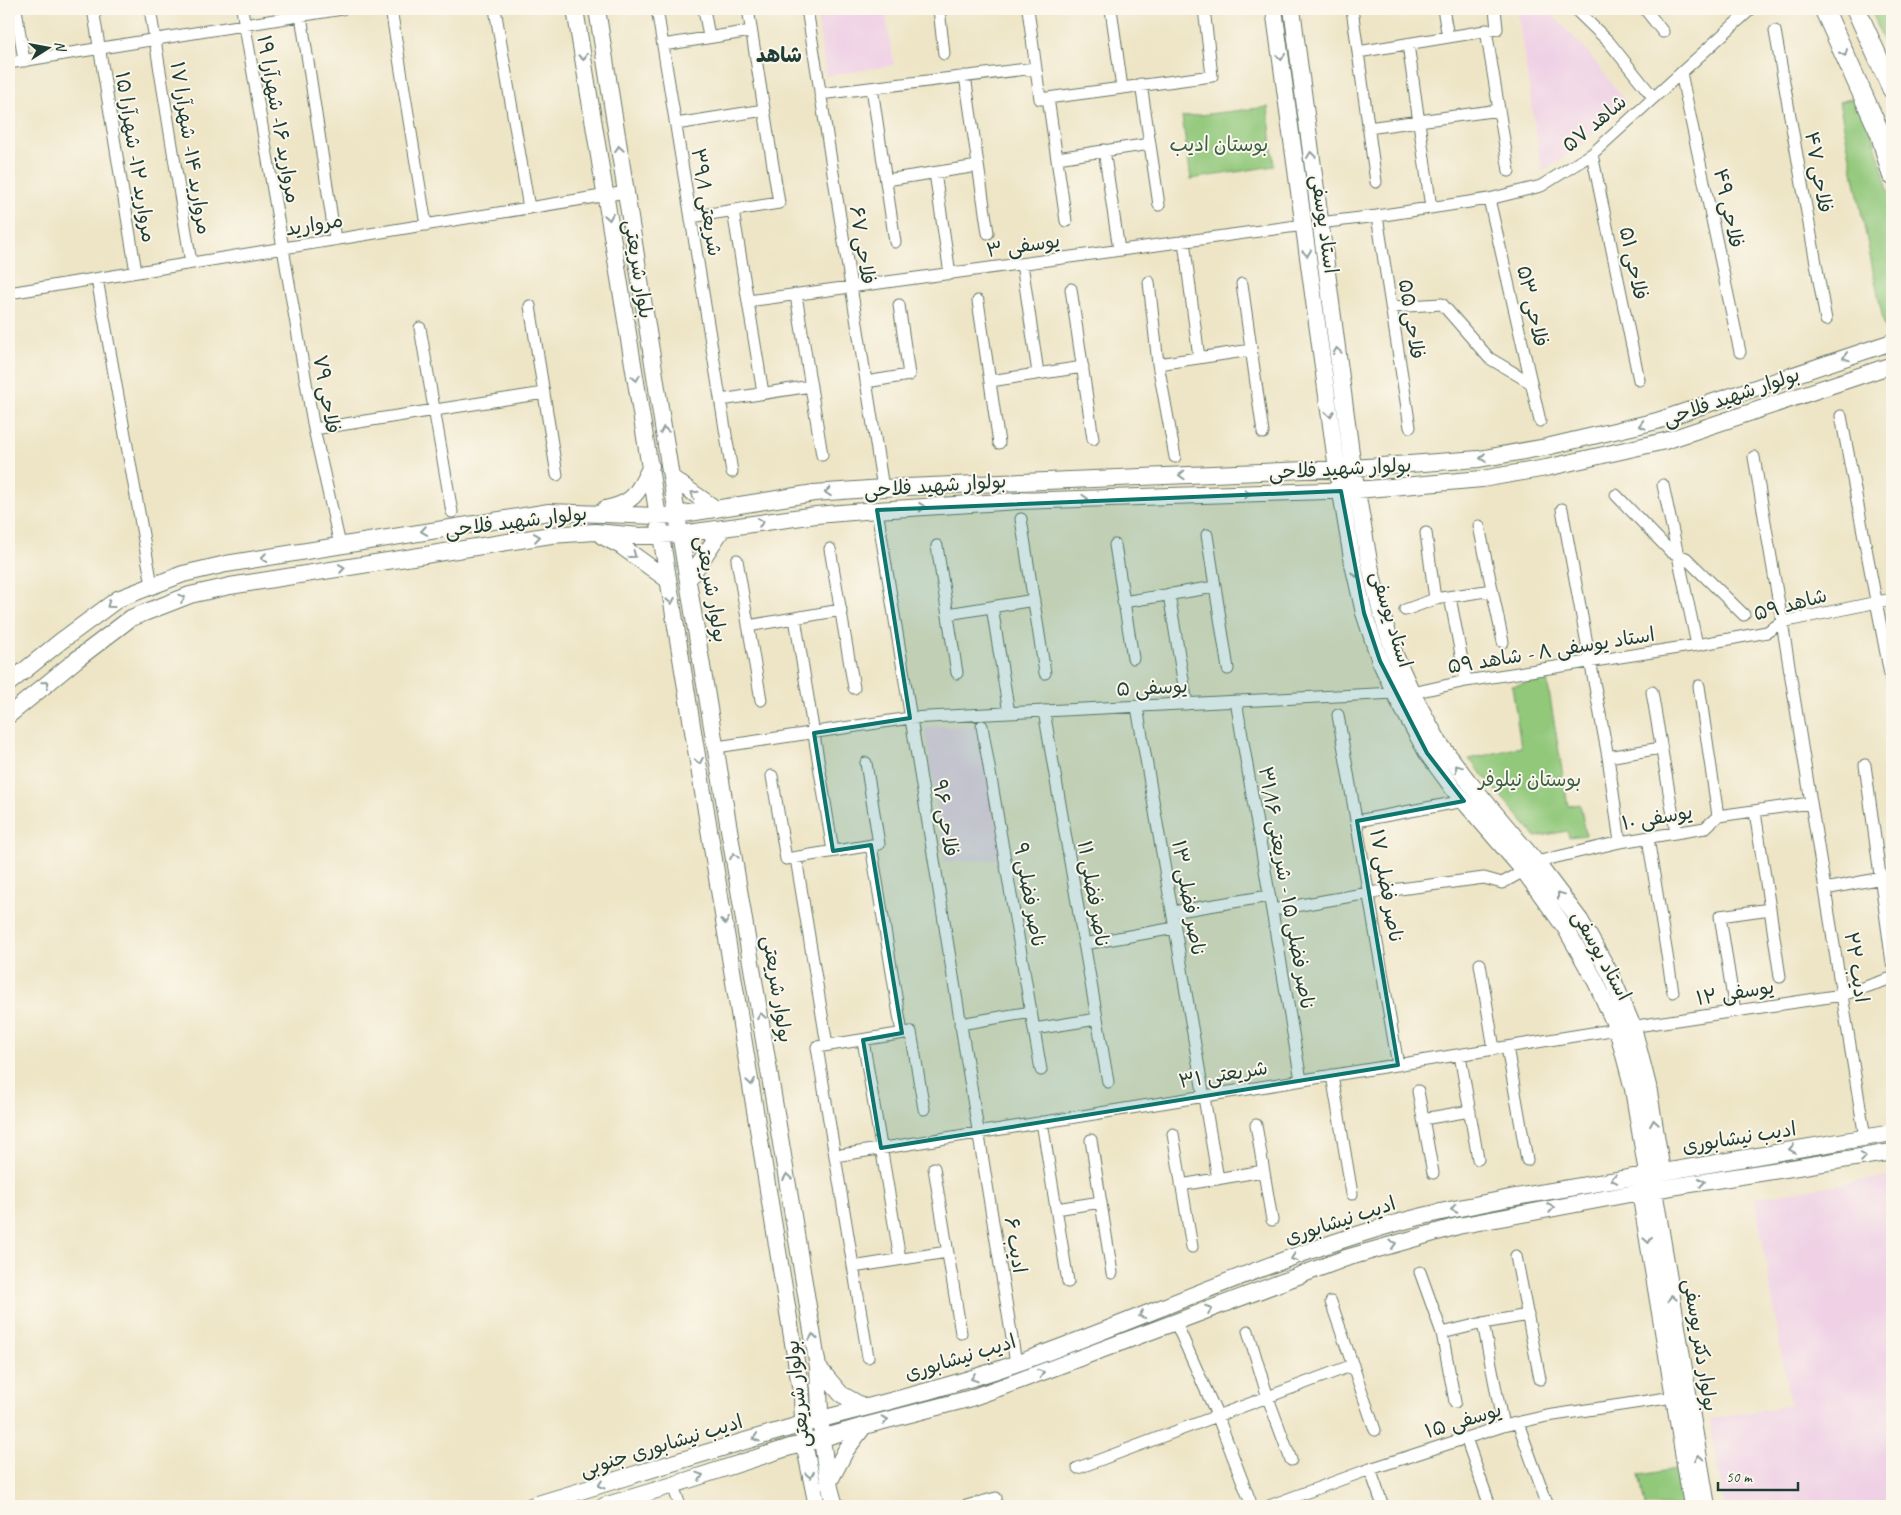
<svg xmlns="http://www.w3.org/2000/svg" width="1901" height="1515" font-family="Caveat,'Playpen Sans Arabic',sans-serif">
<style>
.built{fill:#efd0e5}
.green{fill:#91c87a;stroke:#588257}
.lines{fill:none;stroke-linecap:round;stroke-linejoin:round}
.street-casing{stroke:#677867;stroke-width:13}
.secondary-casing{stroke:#677867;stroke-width:18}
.primary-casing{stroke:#677867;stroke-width:21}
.street{stroke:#fff;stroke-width:11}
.secondary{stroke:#fff;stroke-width:16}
.primary{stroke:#fff;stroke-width:19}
.oneway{stroke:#8f9e9a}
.marked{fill:#0f766e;fill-opacity:0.2;stroke:#0f766e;stroke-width:4;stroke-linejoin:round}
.labels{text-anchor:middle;stroke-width:4;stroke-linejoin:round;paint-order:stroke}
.street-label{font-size:20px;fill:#1f3d34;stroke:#fbf7ec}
.park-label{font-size:20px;fill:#3c6046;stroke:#fbf7ec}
.neighbourhood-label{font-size:21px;font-weight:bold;fill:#1f3d34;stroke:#fbf7ec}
</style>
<rect width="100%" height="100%" fill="#fbf7ec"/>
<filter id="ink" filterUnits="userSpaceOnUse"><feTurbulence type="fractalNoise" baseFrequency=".02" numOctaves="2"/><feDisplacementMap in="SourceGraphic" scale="10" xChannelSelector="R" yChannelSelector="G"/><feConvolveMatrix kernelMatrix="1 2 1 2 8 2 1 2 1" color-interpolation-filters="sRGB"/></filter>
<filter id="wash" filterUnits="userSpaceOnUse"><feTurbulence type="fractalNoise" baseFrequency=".0096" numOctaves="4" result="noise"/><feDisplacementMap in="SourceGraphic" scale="20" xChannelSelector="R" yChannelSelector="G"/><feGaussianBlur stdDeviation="1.12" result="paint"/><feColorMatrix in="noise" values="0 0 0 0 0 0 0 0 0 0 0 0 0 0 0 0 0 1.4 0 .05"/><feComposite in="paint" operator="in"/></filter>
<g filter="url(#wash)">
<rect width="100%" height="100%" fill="#eee5c6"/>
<!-- built -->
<path class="built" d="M816 9H885L894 65 826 76Z
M1517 9H1545L1552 15 1587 51 1626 102 1576 150 1542 172Z
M931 726 980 727 1003 859 945 862 925 729Z
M1892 1176V1506H1724L1710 1419 1790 1405 1755 1198Z"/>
<!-- green -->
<path class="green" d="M1871 9H1892V63Z
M1862 96 1892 204V325L1885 330 1839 102Z
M1268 107 1274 166 1191 179 1182 117Z
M1547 679 1568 806 1580 804 1586 835 1569 837 1567 831 1536 837 1469 759 1521 747 1512 686Z
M1676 1469 1683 1506H1645L1639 1475Z"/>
</g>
<g filter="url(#ink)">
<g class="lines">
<defs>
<path id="street" d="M16 9 24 61
M93 9 136 272
M150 9 191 263
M242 9 314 429 340 545
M300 9 335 239
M391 9 426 225
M495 9 529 208
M657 9 732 472
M704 9 709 37
M807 9 883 488
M939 9 944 54
M1028 9 1040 99 1212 76 1204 9
M1111 9 1122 88
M1352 9 1376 182
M1443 9 1448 37
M1575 9 1609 42 1653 97
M1645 9 1663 32
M1486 30 1509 171
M1775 31 1826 320
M1408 44 1431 208
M663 45 751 31
M1358 52 1497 29 1495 9
M9 63 342 9
M1681 73 1740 352
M965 76 988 233
M1141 84 1159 205
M872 88 895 242
M820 94 1035 68
M1048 98 1066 221
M676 124 764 110
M1368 128 1499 110
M1104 150 1119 250
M1592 154 1639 380
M1057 158 1150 144
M935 173 950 274
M886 180 978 166
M1489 199 1540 421
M733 211 763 393
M1377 216 1410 427
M691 217 779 203 748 9
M1319 223 1377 216 1489 199 1541 186 1592 154 1751 9
M1184 241 1199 358
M1022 264 1038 373
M97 279 152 585
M1149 282 1158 364 1175 457
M1242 284 1263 433
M1071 289 1093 439
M9 293 626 192
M796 295 822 455
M748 301 1304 225
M978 301 999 443
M530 306 557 475
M1391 307 1442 304 1489 358 1531 383
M420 328 452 512
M1158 364 1251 350
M990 381 1083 367
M866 382 909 375 899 305
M721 400 811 386
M1841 416 1892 685
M314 429 544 393
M1754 457 1782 622 1865 1138
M1663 485 1697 645
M1616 495 1671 552 1686 558 1744 615
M1562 509 1608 757 1620 842
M877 510 1016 1363
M1021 519 1045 673
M1479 526 1503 642
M1426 533 1435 599
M1207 535 1228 669
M1115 545 1133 658
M937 546 957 673
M830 549 854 688
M737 560 761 700
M1169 594 1187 704
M1450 597 1466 681
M1123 602 1215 587
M992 607 1009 713
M1405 610 1435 599 1492 590
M948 614 1034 600
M795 618 833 851
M748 626 841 610
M1699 686 1718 816
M1652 692 1676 833
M1412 693 1466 681 1697 645 1767 632 1782 622 1892 599
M1236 701 1301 1080
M1137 707 1218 1179
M1044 711 1108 1082
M1338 715 1398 1065
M982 726 1041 1070
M717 747 910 718 1395 693
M1608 757 1661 748
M1865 765 1892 963
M772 776 786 859 879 844 866 763
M1357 821 1464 801
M1648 838 1673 992
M871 845 902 1033
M796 858 827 1045
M1536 862 1620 842 1705 828 1718 816 1810 803
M1825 889 1892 876
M1770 909 1780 977
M1272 910 1369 893 1484 878 1502 883 1524 871
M1173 912 1269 896
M1084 944 1175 928
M1480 964 1494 1049
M1735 1011 1720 916 1770 909 1755 812
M960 1024 1031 1012
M1034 1029 1097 1019
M863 1040 900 1259
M1507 1047 1527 1160
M1460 1055 1478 1159
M1332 1075 1352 1194
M1418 1091 1433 1173
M1423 1119 1470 1111
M1042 1122 1068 1282
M1256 1125 1272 1220
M1173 1134 1192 1247
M1091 1140 1112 1273
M835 1156 1617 1029 1842 995 1892 978
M934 1168 961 1333
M1181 1185 1263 1171
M1056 1209 1101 1202
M1516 1256 1540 1379
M853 1267 947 1252
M1420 1272 1442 1333 1455 1402
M1331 1302 1375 1430
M1175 1321 1217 1415 1252 1506
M1248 1331 1268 1398 1291 1460
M1442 1333 1483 1323
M868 1357 817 1047 911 1032 924 1109
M1518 1423 1548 1506
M1503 1426 1483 1323 1528 1315
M1466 1438 1490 1506
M1078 1468 1353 1365
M1370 1469 1383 1506
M673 1485 680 1506
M966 1506 996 1498
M1269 1506 1370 1469 1503 1426 1547 1416 1674 1397"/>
<path id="secondary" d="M575 9 802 1398 804 1443 817 1506
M597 9 677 515 818 1367C820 1414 821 1461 835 1506
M1274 9 1337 469 1353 564 1364 613 1380 661 1398 700 1427 753 1455 791 1524 871 1566 929 1596 982 1617 1029 1633 1089 1647 1173
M1292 9 1353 468 1369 561 1380 609 1395 655 1412 693 1440 744 1468 781 1536 862 1580 920 1611 975 1633 1027 1648 1086 1662 1171
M672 478 716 509
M605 509C635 503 638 492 651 466
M602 536 621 546 668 580
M688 580 723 528
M9 683 61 641 118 599 183 574 226 564 549 512 657 516 677 515 814 493 883 488 1353 468 1479 459 1546 447 1657 421 1892 342
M9 715 76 660 131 618 190 595 230 586 551 535 595 532 640 536 681 534 816 515 877 510 1018 501 1357 490 1482 479 1546 468 1665 441 1892 365
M1654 1190 1707 1506
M1640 1192 1692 1506
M818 1367 841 1394 864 1407
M828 1484 846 1450 864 1426
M531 1506C621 1479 712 1450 803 1424 873 1405 943 1389 1012 1365 1143 1319 1270 1258 1404 1221 1439 1211 1475 1205 1510 1198L1892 1133
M604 1506 673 1485 787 1448 864 1426 968 1399 1021 1380 1346 1258 1458 1226 1640 1192 1892 1152"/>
<path id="primary" d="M1824 9 1880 133 1892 175
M1856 9 1892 89"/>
</defs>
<!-- street casing -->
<use href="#street" class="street-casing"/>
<!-- secondary casing -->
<use href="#secondary" class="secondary-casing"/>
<!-- primary casing -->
<use href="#primary" class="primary-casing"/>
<!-- street -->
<use href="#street" class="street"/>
<!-- secondary -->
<use href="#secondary" class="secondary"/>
<!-- primary -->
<use href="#primary" class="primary"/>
</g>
<!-- one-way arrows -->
<defs><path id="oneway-chevron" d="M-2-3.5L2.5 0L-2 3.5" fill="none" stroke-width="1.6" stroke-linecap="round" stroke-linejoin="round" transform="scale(1.25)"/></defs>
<g class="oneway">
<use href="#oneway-chevron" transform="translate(1844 53) rotate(66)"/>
<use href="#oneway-chevron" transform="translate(583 57) rotate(81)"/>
<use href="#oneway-chevron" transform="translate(1281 57) rotate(82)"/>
<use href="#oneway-chevron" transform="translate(619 149) rotate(-99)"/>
<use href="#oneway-chevron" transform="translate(1311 155) rotate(-97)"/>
<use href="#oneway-chevron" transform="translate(609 217) rotate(81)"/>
<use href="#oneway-chevron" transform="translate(1307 253) rotate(82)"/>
<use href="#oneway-chevron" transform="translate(1337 351) rotate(-98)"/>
<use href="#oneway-chevron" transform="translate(1846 357) rotate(162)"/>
<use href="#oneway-chevron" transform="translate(636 378) rotate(81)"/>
<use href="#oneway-chevron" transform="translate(1330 414) rotate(82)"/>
<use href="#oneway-chevron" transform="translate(1642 425) rotate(166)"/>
<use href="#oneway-chevron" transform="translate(664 430) rotate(-99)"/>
<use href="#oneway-chevron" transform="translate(1483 458) rotate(171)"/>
<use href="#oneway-chevron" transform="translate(1182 475) rotate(178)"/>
<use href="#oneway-chevron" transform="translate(828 492) rotate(176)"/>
<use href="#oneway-chevron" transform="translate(694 494) rotate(-145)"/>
<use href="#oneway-chevron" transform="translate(1247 494) rotate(-2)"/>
<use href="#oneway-chevron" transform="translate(1085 499) rotate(-2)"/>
<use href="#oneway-chevron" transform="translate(922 507) rotate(-4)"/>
<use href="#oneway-chevron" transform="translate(761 522) rotate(-8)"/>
<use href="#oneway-chevron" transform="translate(424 531) rotate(171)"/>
<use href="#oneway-chevron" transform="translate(537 537) rotate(-8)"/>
<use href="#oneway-chevron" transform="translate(633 555) rotate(36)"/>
<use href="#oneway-chevron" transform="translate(264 558) rotate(171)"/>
<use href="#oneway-chevron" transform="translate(342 568) rotate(-9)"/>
<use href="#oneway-chevron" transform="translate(1356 574) rotate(77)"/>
<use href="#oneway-chevron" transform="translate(182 598) rotate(-19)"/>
<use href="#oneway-chevron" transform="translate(671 601) rotate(80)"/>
<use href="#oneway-chevron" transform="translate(110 605) rotate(144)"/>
<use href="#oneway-chevron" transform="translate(46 684) rotate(-40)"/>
<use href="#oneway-chevron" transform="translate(699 761) rotate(80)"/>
<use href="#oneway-chevron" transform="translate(1458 768) rotate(-127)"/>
<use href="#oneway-chevron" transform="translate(734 856) rotate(-99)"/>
<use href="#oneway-chevron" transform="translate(1560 895) rotate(-127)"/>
<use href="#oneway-chevron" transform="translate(725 921) rotate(81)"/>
<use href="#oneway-chevron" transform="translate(761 1016) rotate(-99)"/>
<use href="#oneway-chevron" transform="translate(751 1082) rotate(81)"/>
<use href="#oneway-chevron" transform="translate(1654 1123) rotate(-99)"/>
<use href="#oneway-chevron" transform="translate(1792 1149) rotate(171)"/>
<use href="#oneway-chevron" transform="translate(1863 1157) rotate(-9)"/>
<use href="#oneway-chevron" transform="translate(787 1177) rotate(-99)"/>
<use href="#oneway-chevron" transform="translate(1614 1179) rotate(170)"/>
<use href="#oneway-chevron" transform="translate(1702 1182) rotate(-9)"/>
<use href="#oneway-chevron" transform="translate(1551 1208) rotate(-10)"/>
<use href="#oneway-chevron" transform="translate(1454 1209) rotate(168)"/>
<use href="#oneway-chevron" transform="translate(1648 1240) rotate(80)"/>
<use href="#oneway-chevron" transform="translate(1393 1244) rotate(-17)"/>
<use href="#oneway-chevron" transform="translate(1294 1258) rotate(160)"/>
<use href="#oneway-chevron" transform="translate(1672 1298) rotate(-100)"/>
<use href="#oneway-chevron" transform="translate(1209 1309) rotate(-20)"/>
<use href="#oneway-chevron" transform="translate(1142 1315) rotate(158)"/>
<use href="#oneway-chevron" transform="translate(813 1337) rotate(-99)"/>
<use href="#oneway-chevron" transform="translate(1041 1373) rotate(-21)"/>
<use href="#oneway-chevron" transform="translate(974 1378) rotate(161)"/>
<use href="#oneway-chevron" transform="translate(885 1420) rotate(-14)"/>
<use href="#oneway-chevron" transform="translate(756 1438) rotate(163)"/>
<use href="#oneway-chevron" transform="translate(1699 1458) rotate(-99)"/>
<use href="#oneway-chevron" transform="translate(810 1475) rotate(80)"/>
<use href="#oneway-chevron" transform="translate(700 1476) rotate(-18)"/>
<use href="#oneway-chevron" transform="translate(601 1485) rotate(163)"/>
</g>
</g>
<!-- marked area -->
<path class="marked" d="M1341 491 1364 613 1380 661 1427 753 1464 801 1357 821 1398 1065 881 1148 863 1040 902 1033 871 845 833 851 814 733 910 718 877 510Z"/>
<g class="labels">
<!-- street labels -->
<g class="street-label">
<text transform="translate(279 119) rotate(80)" y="7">مروارید ۱۶- شهرآرا ۱۹</text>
<text transform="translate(1594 123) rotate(-40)" y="7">شاهد ۵۷</text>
<text transform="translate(191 148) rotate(81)" y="7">مروارید ۱۴- شهرآرا ۱۷</text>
<text transform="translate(136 157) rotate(81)" y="7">مروارید ۱۲- شهرآرا ۱۵</text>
<text transform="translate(1819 172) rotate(80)" y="7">فلاحی ۴۷</text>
<text transform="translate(707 202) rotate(81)" y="7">شریعتی ۳۹/۱</text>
<text transform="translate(1729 208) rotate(78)" y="7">فلاحی ۴۹</text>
<text transform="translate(314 224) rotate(-9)" y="7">مروارید</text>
<text transform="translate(1325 224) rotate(82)" y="7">استاد یوسفی</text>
<text transform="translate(863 245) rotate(81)" y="7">فلاحی ۶۷</text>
<text transform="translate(1023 245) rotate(-8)" y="7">یوسفی ۳</text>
<text transform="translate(1634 263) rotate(78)" y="7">فلاحی ۵۱</text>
<text transform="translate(639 269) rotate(81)" y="7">بلوار شریعتی</text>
<text transform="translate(1533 306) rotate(77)" y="7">فلاحی ۵۳</text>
<text transform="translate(1412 319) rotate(81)" y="7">فلاحی ۵۵</text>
<text transform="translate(327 394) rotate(80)" y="7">فلاحی ۷۹</text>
<text transform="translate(1731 396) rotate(-19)" y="7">بولوار شهید فلاحی</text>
<text transform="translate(1340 468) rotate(-3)" y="7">بولوار شهید فلاحی</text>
<text transform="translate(935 485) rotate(-4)" y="7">بولوار شهید فلاحی</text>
<text transform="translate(516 521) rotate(-7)" y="7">بولوار شهید فلاحی</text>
<text transform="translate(712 589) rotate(80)" y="7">بولوار شریعتی</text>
<text transform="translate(1790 604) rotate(-15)" y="7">شاهد ۵۹</text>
<text transform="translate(1392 619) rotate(73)" y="7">استاد یوسفی</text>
<text transform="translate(1551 650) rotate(-9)" y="7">استاد یوسفی ۸ - شاهد ۵۹</text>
<text transform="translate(1152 687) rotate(-3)" y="7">یوسفی ۵</text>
<text transform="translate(1657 817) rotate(-10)" y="7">یوسفی ۱۰</text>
<text transform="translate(946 818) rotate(81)" y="7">فلاحی ۹۶</text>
<text transform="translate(1387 886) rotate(80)" y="7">ناصر فضلی ۱۷</text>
<text transform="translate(1287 888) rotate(80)" y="7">ناصر فضلی ۱۵ - شریعتی ۳۱/۱۶</text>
<text transform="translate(1094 894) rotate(80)" y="7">ناصر فضلی ۱۱</text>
<text transform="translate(1030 895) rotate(80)" y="7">ناصر فضلی ۹</text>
<text transform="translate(1189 898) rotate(80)" y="7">ناصر فضلی ۱۳</text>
<text transform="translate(1602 955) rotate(61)" y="7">استاد یوسفی</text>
<text transform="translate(1857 967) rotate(81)" y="7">ادیب ۲۲</text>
<text transform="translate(778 989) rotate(81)" y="7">بولوار شریعتی</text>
<text transform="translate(1735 992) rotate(-9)" y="7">یوسفی ۱۲</text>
<text transform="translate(1223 1074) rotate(-9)" y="7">شریعتی ۳۱</text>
<text transform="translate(1739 1137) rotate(-9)" y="7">ادیب نیشابوری</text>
<text transform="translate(1340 1220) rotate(-18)" y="7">ادیب نیشابوری</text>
<text transform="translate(1016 1245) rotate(81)" y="7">ادیب ۶</text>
<text transform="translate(1701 1345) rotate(81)" y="7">بولوار دکتر یوسفی</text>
<text transform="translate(960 1357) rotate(-17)" y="7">ادیب نیشابوری</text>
<text transform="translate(797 1394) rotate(-96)" y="7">بولوار شریعتی</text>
<text transform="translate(1463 1420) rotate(-17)" y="7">یوسفی ۱۵</text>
<text transform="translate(661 1445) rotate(-17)" y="7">ادیب نیشابوری جنوبی</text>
</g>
<!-- park labels -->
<g class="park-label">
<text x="1219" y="151">بوستان ادیب</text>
<text x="1530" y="786">بوستان نیلوفر</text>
</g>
<!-- neighbourhood labels -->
<g class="neighbourhood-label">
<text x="779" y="62">شاهد</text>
</g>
</g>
<!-- margin -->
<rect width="1901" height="1515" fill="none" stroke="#fbf7ec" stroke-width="30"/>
<!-- north arrow -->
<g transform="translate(48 48) rotate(79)" stroke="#fbf7ec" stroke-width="4" paint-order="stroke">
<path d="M0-4L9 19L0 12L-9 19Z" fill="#1f3d34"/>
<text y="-8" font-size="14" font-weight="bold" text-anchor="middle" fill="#1f3d34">N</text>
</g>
<!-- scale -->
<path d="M1718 1482v8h80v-8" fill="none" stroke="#1f3d34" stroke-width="2.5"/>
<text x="1726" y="1482" font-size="15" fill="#1f3d34" stroke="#fbf7ec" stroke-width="4" paint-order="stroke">50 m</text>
</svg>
